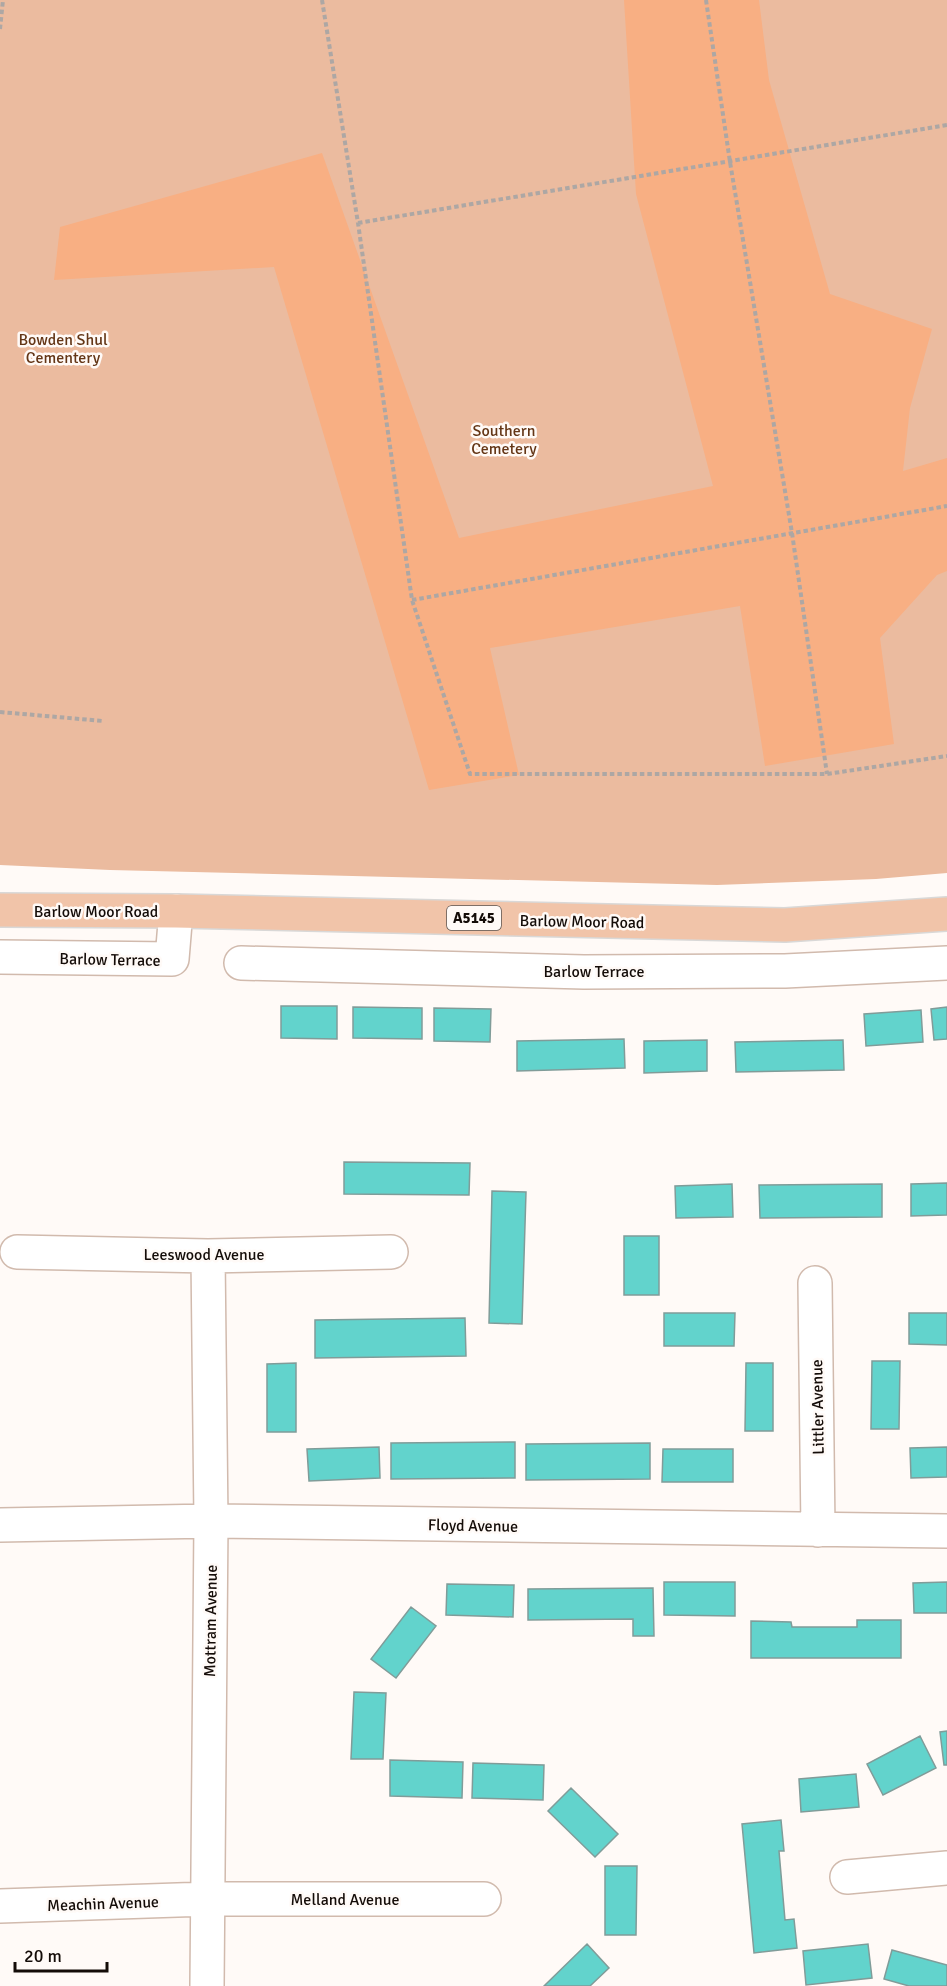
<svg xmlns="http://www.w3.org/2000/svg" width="947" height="1986" font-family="Signika,sans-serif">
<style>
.green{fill:#ebbb9f}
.forest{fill:#f8af83}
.building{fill:#62d3cc;stroke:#809c99;stroke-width:1.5}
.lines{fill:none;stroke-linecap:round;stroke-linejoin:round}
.minor-casing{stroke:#d1baad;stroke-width:36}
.major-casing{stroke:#d9d8d7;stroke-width:36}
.path{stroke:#ada7a4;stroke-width:4;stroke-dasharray:4.5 3;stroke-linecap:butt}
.minor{stroke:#fff;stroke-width:33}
.major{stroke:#f1c4a9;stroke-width:33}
.labels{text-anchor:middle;stroke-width:5;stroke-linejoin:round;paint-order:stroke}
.shield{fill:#fffaf7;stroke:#5a5350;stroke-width:1.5}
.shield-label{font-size:15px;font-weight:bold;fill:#140c08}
.park-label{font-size:16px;fill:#643616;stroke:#fffaf7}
.street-label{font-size:16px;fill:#140c08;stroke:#fffaf7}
</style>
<rect width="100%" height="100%" fill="#fffaf7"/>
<!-- green -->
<path class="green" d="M0 0H947V873L876 879 717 885 110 870 0 865Z"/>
<!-- forest -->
<path class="forest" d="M624 0H759L769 80 830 294 932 329 910 408 903 471 947 458V571L937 575 880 638 894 744 765 766 740 606 490 648 519 775 429 790 274 267 54 280 60 227 322 153 459 538 713 486 636 194Z"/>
<!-- building -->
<path class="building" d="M281 1006H337V1039L281 1038Z
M353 1007 422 1008V1039L353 1038Z
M947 1007V1039L934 1040 931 1009Z
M434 1008 491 1009 490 1042 434 1041Z
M921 1010 923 1042 866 1046 864 1014Z
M624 1039 625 1068 517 1071V1041Z
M707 1040V1071L644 1073V1041Z
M843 1040 844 1070 736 1072 735 1042Z
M344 1162 470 1163 469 1195 344 1194Z
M947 1183V1215L911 1216V1184Z
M732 1184 733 1217 676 1218 675 1186Z
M882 1184V1217L760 1218 759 1185Z
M492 1191 526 1192 522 1324 489 1323Z
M624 1236H659V1295H624Z
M664 1313H735L734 1346H664Z
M909 1313H947V1345L909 1344Z
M465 1318 466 1356 315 1358V1320Z
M872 1361H900L899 1429H871Z
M296 1363V1432H267V1364Z
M746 1363H773V1431H745Z
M515 1442V1478L391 1479V1443Z
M650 1443V1479L526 1480V1444Z
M379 1447 380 1478 309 1481 307 1449Z
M947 1447V1477L911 1478 910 1448Z
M663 1449H733V1482H662Z
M664 1582H735V1616L664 1615Z
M947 1582V1613H914L913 1583Z
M447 1584 514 1585 513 1617 446 1615Z
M653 1588 654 1636H633V1619L528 1620V1589Z
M411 1607 436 1626 396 1678 371 1659Z
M857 1620H901V1658H751V1621L791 1622 792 1627H857Z
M354 1692 386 1693 383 1759H351Z
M947 1731V1765H944L940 1732Z
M920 1736 936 1768 883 1795 867 1764Z
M390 1760 463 1762 462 1798 390 1796Z
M473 1763 544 1765 543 1800 472 1798Z
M856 1774 859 1807 801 1812 799 1779Z
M571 1788 618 1834 595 1857 548 1811Z
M781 1820 784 1851H779L785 1920 794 1919 797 1948 754 1953 742 1824Z
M605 1866H637L636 1935H605Z
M587 1944 609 1968 590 1986H544Z
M868 1944 872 1978 806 1985 803 1951Z
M892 1950 947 1965V1986H909L884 1979Z"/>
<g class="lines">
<defs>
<path id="minor" d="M0 957 172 959 176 911
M241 963 584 972 785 971 947 963
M17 1252 208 1256 391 1252
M815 1283 818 1530
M0 1525 211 1521 947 1531
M847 1877 947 1868
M0 1906 207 1899H484
M207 1986 211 1521 208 1256"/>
<path id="major" d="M0 910 176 911 785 925 947 914"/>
</defs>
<!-- minor casing -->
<use href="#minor" class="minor-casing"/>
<!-- major casing -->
<use href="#major" class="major-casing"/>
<!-- path -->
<path class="path" d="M322 0 358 223 412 600 470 774H827L947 756
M706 0 730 162 792 533 827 774
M0 29 3 0
M358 223 947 125
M412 600 947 506
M0 712 103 721"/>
<!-- minor -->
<use href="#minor" class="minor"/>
<!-- major -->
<use href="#major" class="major"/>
</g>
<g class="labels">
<!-- shield labels -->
<rect class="shield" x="447" y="906" width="54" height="24" rx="4.5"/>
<g class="shield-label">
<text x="474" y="923">A5145</text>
</g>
<!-- park labels -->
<g class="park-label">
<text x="63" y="345">Bowden Shul<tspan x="63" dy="18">Cementery</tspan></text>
<text x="504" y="436">Southern<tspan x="504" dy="18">Cemetery</tspan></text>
</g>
<!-- street labels -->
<g class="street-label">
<text x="96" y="917">Barlow Moor Road</text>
<text transform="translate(582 921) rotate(1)" y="6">Barlow Moor Road</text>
<text transform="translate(110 959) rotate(1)" y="6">Barlow Terrace</text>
<text x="594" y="977">Barlow Terrace</text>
<text x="204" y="1260">Leeswood Avenue</text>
<text transform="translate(817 1407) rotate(-91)" y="6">Littler Avenue</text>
<text transform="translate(473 1525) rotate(1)" y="6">Floyd Avenue</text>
<text transform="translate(210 1621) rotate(-89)" y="6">Mottram Avenue</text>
<text x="345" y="1905">Melland Avenue</text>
<text transform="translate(103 1903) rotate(-2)" y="6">Meachin Avenue</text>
</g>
</g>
<!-- scale -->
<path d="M15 1962v9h92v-9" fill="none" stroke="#140c08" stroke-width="3"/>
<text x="24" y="1962" font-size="18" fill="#140c08" stroke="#fffaf7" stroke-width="4.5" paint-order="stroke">20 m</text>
</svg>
